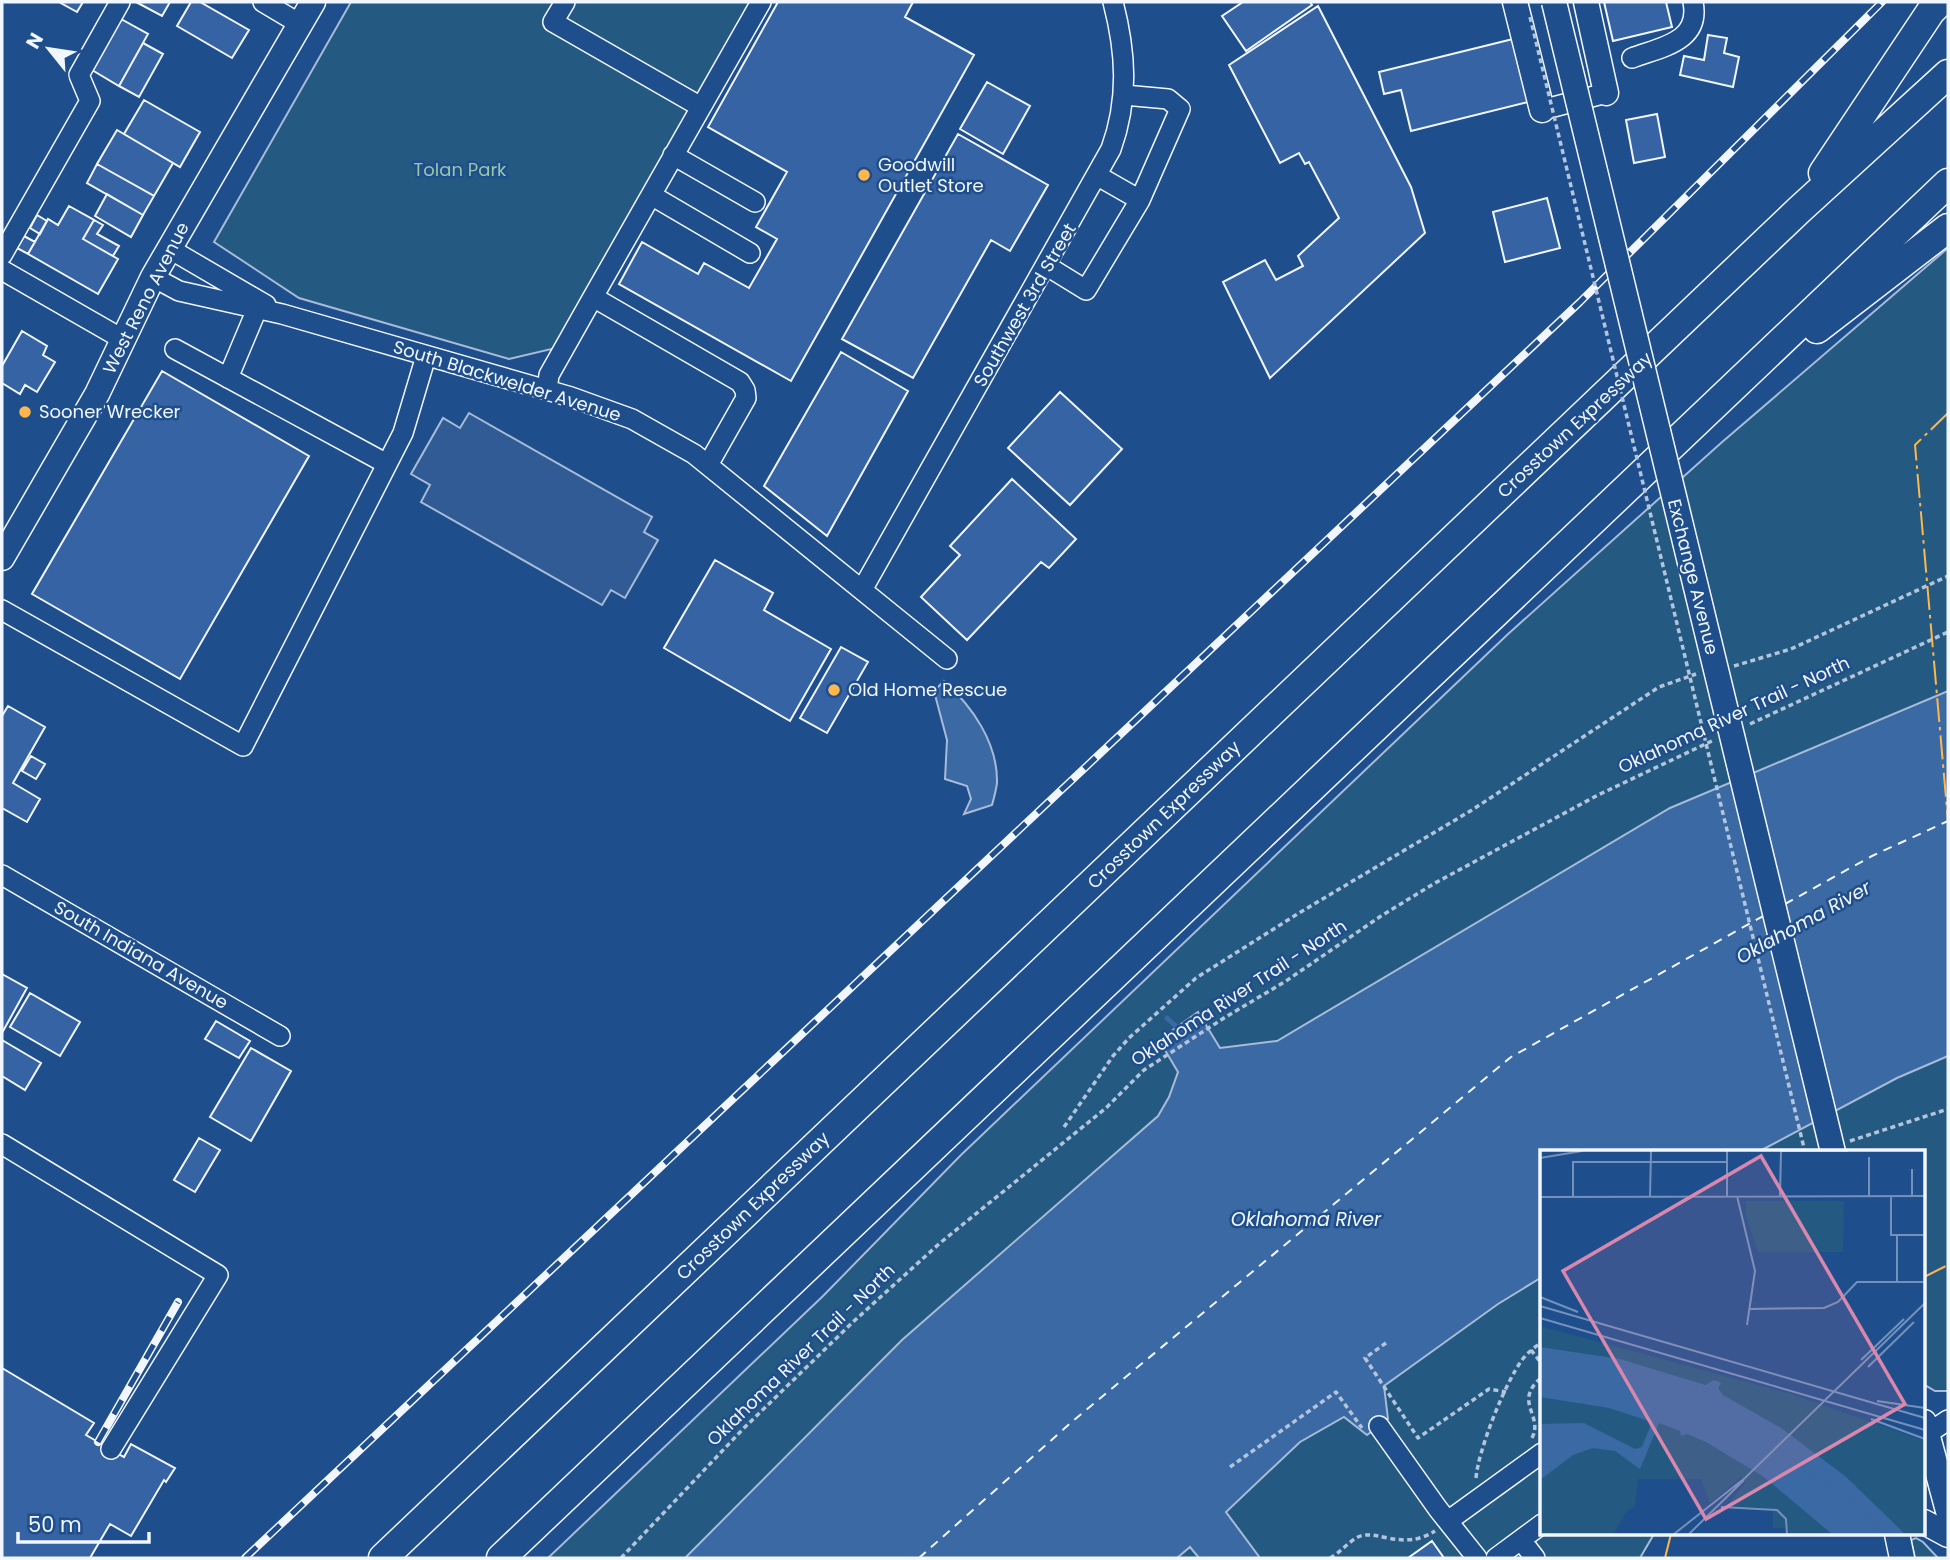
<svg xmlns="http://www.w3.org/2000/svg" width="1950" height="1560" font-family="Poppins,sans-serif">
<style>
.green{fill:#245a82;stroke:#a8bbd7;stroke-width:2}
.parking{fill:#305b95;stroke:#a8bbd7;stroke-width:2}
.water{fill:#3b69a3;stroke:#a8bbd7;stroke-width:2}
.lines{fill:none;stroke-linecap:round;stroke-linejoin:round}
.stream{stroke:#3b69a3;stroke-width:5}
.ferry{stroke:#f2f6ff;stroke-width:2;stroke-dasharray:9 7;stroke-linecap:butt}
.building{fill:#3563a3;stroke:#f2f6ff;stroke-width:2}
.minor-casing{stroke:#f2f6ff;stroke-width:22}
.major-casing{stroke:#f2f6ff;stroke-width:27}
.highway-casing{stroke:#f2f6ff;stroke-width:31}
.path{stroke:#b3c4dc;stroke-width:3.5;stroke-dasharray:5 3.5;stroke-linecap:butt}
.minor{stroke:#1f4e8c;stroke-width:19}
.major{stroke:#1f4e8c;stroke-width:24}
.highway{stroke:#1f4e8c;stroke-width:28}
.rail-casing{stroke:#f2f6ff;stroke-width:8}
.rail{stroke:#1f4e8c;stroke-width:5;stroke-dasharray:16;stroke-linecap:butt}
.major-bridge-casing{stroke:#f2f6ff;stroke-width:27;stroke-linecap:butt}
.path-bridge{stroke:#b3c4dc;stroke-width:3.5;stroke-dasharray:5 3.5;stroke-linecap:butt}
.major-bridge{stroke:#1f4e8c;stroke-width:24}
.power{stroke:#ffb74d;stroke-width:2;stroke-dasharray:24 5 3.5 5;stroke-linecap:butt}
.poi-dot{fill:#ffb74d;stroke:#1f4e8c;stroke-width:2.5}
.labels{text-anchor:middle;stroke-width:5;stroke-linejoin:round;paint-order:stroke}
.poi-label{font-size:18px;fill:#f2f6ff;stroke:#1f4e8c;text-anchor:start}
.park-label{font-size:18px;fill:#97c8a6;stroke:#1f4e8c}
.street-label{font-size:18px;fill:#f2f6ff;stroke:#1f4e8c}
.water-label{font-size:19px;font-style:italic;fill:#f2f6ff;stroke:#1f4e8c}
.inset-river{fill:none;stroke:#3b69a3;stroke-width:3.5}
.inset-road{fill:none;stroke:#7391ba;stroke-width:2}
.view{fill:#da87ad;fill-opacity:0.15;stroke:#da87ad;stroke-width:3.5}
.inset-edge{fill:none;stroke:#f2f6ff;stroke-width:3.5}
</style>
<rect width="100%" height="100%" fill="#1f4e8c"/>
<!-- green -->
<path class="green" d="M351 2H752L556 348 509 359 299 298 214 242Z
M1948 248V1391H1935L1925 1385 1924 1381V1152H1542V1534H1654L1640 1558H548L823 1296 961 1155 1507 635 1721 443Z
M1916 1538 1923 1542 1938 1558H1915L1911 1540Z"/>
<!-- parking -->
<path class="parking" d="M469 413 652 517 644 532 658 540 625 598 611 590 602 605 421 502 430 485 411 474 443 418 460 428Z"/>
<!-- water -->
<path class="water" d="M944 681C972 706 998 743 997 783 996 790 994 798 992 805L964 814 971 799 967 786 945 779 947 740 934 691Z
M1948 691V1056L1897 1078 1758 1152H1542V1277L1498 1304 1384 1386 1388 1419 1367 1435 1344 1417 1300 1442 1226 1512 1260 1558H1199L1190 1547 1177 1558H685L902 1340 1158 1116 1169 1097 1178 1072 1159 1040 1198 1012 1220 1048 1277 1041 1670 808Z"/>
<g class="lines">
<!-- stream -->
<path class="stream" d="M1167 1018 1180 1030"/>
<!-- ferry -->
<path class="ferry" d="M1785 904 1872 856 1948 821
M919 1558 1074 1420 1511 1057 1765 915"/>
</g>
<!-- building -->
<path class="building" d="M59 2H83L77 12Z
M136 2H170L162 16Z
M191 2H200L249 30 232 58 177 26Z
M778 2H913L905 17 974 55 791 381 619 284 642 242 698 274 704 263 749 288 777 239 756 227 787 172 708 127Z
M1243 2H1310L1312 5 1246 51 1222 16Z
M1604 2H1666L1672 27 1613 41Z
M1318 6 1411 187 1425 233 1270 378 1223 282 1265 260 1276 280 1303 266 1298 256 1339 218 1309 162 1305 164 1299 153 1280 163 1229 65Z
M121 19 148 34 119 86 92 70Z
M1708 35 1727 38 1724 53 1739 57 1733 87 1680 75 1684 56 1704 60Z
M1513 39 1528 102 1411 131 1401 90 1384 94 1379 72Z
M143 43 163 54 139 97 119 86Z
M987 82 1030 106 1003 154 960 129Z
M144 100 200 132 180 167 124 134Z
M1657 114 1665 157 1634 163 1626 120Z
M117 130 173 163 154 196 97 164Z
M958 134 1048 185 1010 251 991 240 913 378 842 339Z
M97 164 154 196 143 215 87 183Z
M107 194 143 215 131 237 95 216Z
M1547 198 1560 248 1505 262 1493 212Z
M69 206 94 220 83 239 118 259 98 294 28 254 48 219 58 225Z
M37 215 47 221 40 234 30 228Z
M94 220 103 225 97 234 119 246 113 256 83 239Z
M24 236 35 242 28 254 17 248Z
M22 331 47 346 43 355 55 362 37 392 25 385 20 394 2 383V366Z
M841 352 908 391 827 536 764 486Z
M162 371 309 456 180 679 32 594Z
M1060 392 1122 449 1070 505 1008 448Z
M1012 479 1076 539 1049 568 1041 562 967 640 921 597 960 555 950 546Z
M715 560 773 593 764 610 831 649 790 721 664 648Z
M841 647 868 662 827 733 800 718Z
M8 706 45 727 13 783 40 799 27 822 2 808V716Z
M31 756 45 764 36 779 22 771Z
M2 974 27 988 2 1033Z
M30 993 80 1022 60 1056 10 1027Z
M216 1021 250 1041 239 1058 205 1039Z
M2 1040 41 1063 25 1090 2 1076Z
M251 1048 291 1071 251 1141 210 1117Z
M199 1138 220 1150 195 1192 174 1180Z
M2 1368 94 1423 86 1435 124 1457 131 1444 175 1468 166 1482 164 1480 131 1536 110 1524 90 1558H2Z
M1432 1541 1444 1558H1408Z"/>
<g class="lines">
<defs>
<path id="minor" d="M263 2 300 24
M565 2 553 22 701 107
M1632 58C1661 47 1701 42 1693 2
M1542 110 1606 93
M673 155 755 202
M1098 176 1140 200
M651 195 750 253
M170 249 266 305
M2 255 90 101 79 75 120 2
M1047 266 1086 290 1140 200 1180 109 1168 99 1124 95
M2 270 124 340
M153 277 179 291 282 314 571 397 632 419 694 454 947 659
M593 297 761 2
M175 349 387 464
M228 378 257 309
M547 390 549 375 593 297 740 382 745 390 746 398 708 465
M862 590 1111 149C1129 99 1126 52 1113 2
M2 610 243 746 403 433 426 356
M2 875 280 1036
M2 1144 218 1275 111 1449
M1379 1426 1438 1509 1477 1558
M1927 1434 1948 1420
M1448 1521 1542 1453
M1521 1540 1535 1558
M1496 1558 1542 1524"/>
<path id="major" d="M1515 2 1542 110
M1586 2 1606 93
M2 558 97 394 153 277 313 2
M1924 1422 1948 1511
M1924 1522 1948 1535
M1897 1534 1902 1558"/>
<path id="highway" d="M1823 173 1931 11 1940 2
M1817 329 1948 228
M383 1558 1799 210 1948 74
M501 1558 1948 183"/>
</defs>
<!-- minor casing -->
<use href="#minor" class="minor-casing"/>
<!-- major casing -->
<use href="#major" class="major-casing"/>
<!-- highway casing -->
<use href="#highway" class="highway-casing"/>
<!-- path -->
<path class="path" d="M1734 666 1791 649 1948 576
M1750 724 1948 632
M1064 1127 1113 1056 1129 1038 1196 978 1299 913 1472 810 1659 687 1696 674
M1850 1141 1948 1109
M1386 1343 1365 1358 1418 1438 1489 1389 1506 1392
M1531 1350 1542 1364
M1532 1438C1544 1415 1512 1402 1542 1377
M1230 1467 1336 1392 1362 1428
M1476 1478C1478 1451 1505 1383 1522 1360 1527 1353 1535 1347 1542 1342
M621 1558 743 1429 853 1322 940 1243 1106 1108 1144 1070 1224 1018 1286 981 1381 916 1435 883 1598 795 1714 740
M1330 1558C1340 1553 1348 1542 1358 1537 1376 1528 1402 1552 1435 1531"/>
<!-- minor -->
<use href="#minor" class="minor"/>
<!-- major -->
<use href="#major" class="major"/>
<!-- highway -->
<use href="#highway" class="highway"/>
<defs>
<path id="rail" d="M98 1442 178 1302
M245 1558 1580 302 1882 2"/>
</defs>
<!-- rail casing -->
<use href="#rail" class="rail-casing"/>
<!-- rail -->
<use href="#rail" class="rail"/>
<defs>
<path id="major-bridge" d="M1554 2 1833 1152"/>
</defs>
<!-- major-bridge casing -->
<use href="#major-bridge" class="major-bridge-casing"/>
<!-- path-bridge -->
<path class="path-bridge" d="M1530 17 1805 1152"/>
<!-- major-bridge -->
<use href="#major-bridge" class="major-bridge"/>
<!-- power -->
<path class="power" d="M1948 413 1915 445 1948 821
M1924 1277 1948 1265
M1665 1558 1671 1534"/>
</g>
<!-- markers -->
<g class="poi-dot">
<circle cx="864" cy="175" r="7"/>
<circle cx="25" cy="412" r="7"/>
<circle cx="834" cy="690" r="7"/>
</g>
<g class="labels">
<!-- poi labels -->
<g class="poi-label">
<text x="878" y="171">Goodwill<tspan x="878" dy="21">Outlet Store</tspan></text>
<text x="39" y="418">Sooner Wrecker</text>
<text x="848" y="696">Old Home Rescue</text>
</g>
<!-- park labels -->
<g class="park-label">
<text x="460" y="176">Tolan Park</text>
</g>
<!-- street labels -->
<g class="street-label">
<text transform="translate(146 298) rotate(-63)" y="6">West Reno Avenue</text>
<text transform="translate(1025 305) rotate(-60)" y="6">Southwest 3rd Street</text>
<text transform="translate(507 381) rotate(17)" y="6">South Blackwelder Avenue</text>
<text transform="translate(1575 425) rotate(-43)" y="6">Crosstown Expressway</text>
<text transform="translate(1693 577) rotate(76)" y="6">Exchange Avenue</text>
<text transform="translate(1734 715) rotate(-25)" y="6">Oklahoma River Trail - North</text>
<text transform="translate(1164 815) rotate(-44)" y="6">Crosstown Expressway</text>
<text transform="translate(141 955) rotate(30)" y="6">South Indiana Avenue</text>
<text transform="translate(1239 993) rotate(-33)" y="6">Oklahoma River Trail - North</text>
<text transform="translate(753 1206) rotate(-44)" y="6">Crosstown Expressway</text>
<text transform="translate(801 1355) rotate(-44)" y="6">Oklahoma River Trail - North</text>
</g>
<!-- water labels -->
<g class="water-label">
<text transform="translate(1803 922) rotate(-29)" y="7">Oklahoma River</text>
<text x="1306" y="1226">Oklahoma River</text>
</g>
</g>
<!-- overview -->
<g transform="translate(1540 1150)">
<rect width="385" height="385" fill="#1f4e8c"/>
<path d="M206 51H304L303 102H218L206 66ZM0 176 251 244 385 291V384H249L248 378H233V361L238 359 187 356 206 332 201 327 170 353 161 329H98L95 357 86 362 74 384H0Z" fill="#245a82"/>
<path d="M0 197 80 209 165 235 174 230 181 233 178 238 183 245 241 278 305 326 365 384H292L224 327 166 292 147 284 141 286 140 281 119 273 100 319 75 301 53 298 33 305 0 330V274L44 273 95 299 102 297 112 272 69 258 0 247Z" fill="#3b69a3"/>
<path class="inset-river" d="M0 221 89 237 198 276 233 297M238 300 313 352 345 384"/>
<path class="inset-road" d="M187 1V47M329 7V46M0 8 42 1M372 19V45M197 46 215 121 207 175M240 46 241 1H308M351 46V85H385M0 47 385 46M33 47V12H187M110 47 111 1M357 132V85M0 147 38 162M0 156 385 268M210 159 284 158 298 152 317 132H385M0 168 385 280M321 210 364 169M328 217 374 172M337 251 385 258M331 269 385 289M181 357 237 360 246 369 247 384M134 384 205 328 385 153M149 384 204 330"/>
<path class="view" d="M221 6 365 254 166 369 23 121Z"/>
<rect width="385" height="385" class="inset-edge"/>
</g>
<!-- border -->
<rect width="1950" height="1560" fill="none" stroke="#f2f6ff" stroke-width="7"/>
<!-- north arrow -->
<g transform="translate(49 49) rotate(300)" stroke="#1f4e8c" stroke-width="5" paint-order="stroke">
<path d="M0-5L12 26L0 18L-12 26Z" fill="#f2f6ff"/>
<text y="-10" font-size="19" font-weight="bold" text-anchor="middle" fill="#f2f6ff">N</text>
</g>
<!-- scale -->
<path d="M18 1532v10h131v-10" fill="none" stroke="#f2f6ff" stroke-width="3.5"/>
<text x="28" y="1532" font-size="21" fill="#f2f6ff" stroke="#1f4e8c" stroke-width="5" paint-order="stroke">50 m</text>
</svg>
